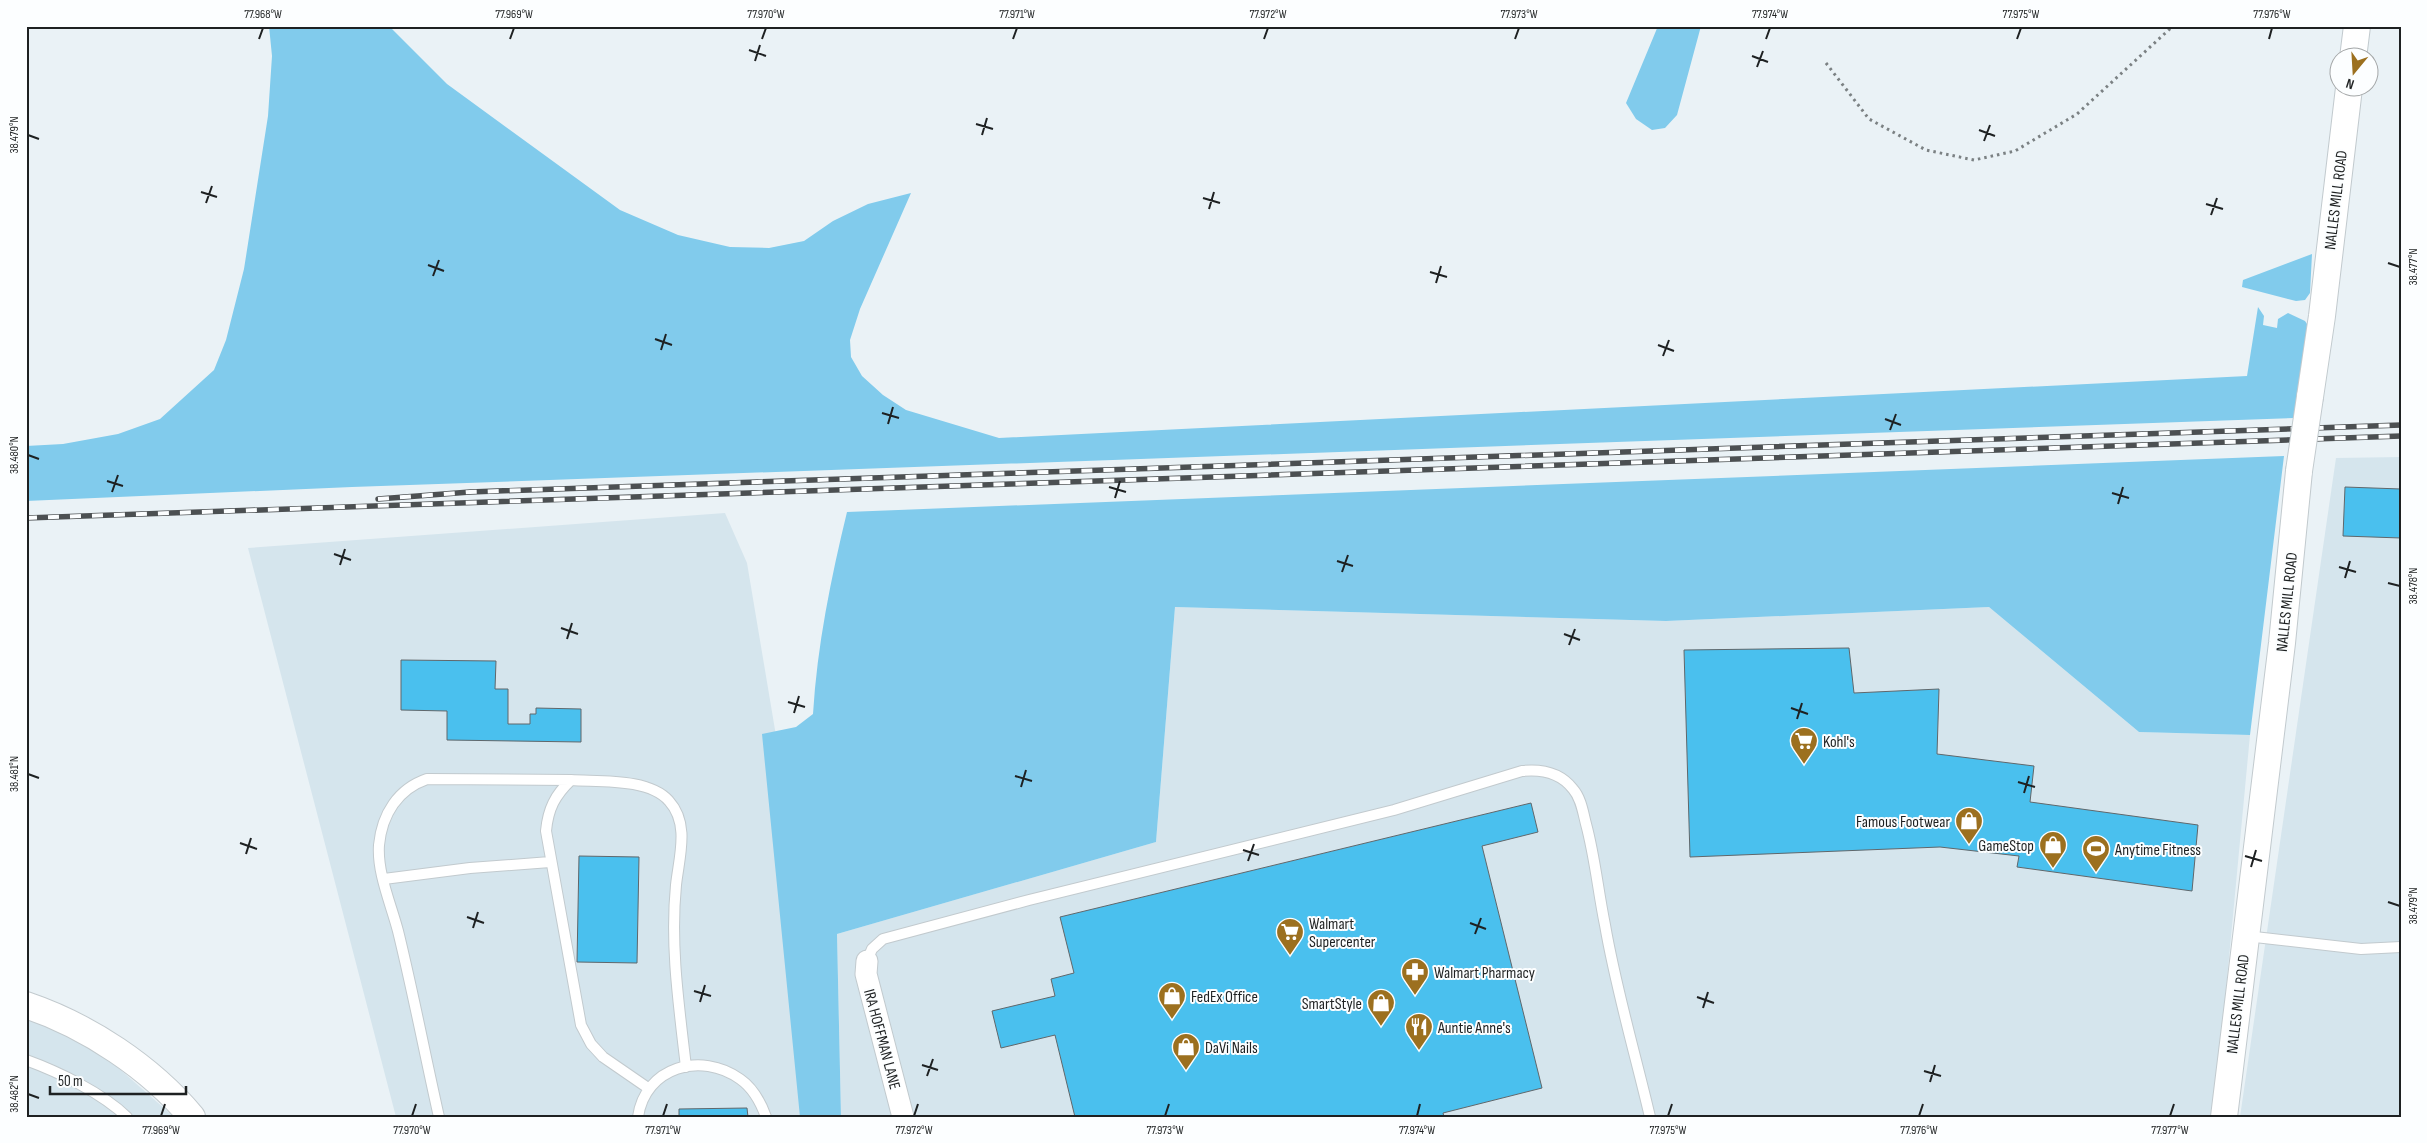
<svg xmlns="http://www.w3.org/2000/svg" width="2427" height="1143" font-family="'Sofia Sans Condensed',sans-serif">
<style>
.built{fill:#d5e5ed}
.green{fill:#81cbec}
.building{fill:#4ac0ee;stroke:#60676b}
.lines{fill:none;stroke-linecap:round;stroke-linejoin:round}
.service-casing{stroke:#c2cace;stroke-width:12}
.minor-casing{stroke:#c2cace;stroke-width:23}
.tertiary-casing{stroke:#c2cace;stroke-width:28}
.path{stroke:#7b8183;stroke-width:3;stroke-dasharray:2.5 4;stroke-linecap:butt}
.service{stroke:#fff;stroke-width:10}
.minor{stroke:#fff;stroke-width:21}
.tertiary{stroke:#fff;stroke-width:26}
.rail-casing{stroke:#4c5052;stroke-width:5.5}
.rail{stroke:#fcfeff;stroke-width:4;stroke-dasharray:11;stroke-linecap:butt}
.tertiary-bridge-casing{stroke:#c2cace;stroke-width:28;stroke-linecap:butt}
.tertiary-bridge{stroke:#fff;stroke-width:26}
.ticks{fill:none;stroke:#1e2122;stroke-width:2}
.labels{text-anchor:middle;stroke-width:4;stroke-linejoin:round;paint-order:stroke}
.street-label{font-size:16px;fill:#1e2122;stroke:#fcfeff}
.poi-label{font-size:16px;fill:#1e2122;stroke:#fcfeff;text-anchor:start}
.neatline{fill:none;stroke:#1e2122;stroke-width:2}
.ticks-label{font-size:12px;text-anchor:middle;fill:#1e2122}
</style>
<rect width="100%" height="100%" fill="#eaf2f6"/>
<!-- built -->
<path class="built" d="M2401 457V1117H2240L2336 458Z
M725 513 747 563 840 1117H396L248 548Z
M1175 607 1666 621 1989 607 2139 732 2250 735 2214 1117H841L837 934 1156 842Z
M26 1018 35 1020 106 1057 174 1117H26Z"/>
<!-- green -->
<path class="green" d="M269 26H389L447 84 620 210 678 235 730 247 769 248 804 241 833 221 868 204 911 193 860 309 850 340 851 357 862 376 883 395 906 410 999 438 2247 376 2258 307 2264 316 2263 325 2277 328 2278 319 2288 313 2305 321 2309 327 2294 418 352 487 26 501V446L63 444 118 434 160 419 214 370 226 340 244 269 268 116 272 56Z
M1658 26H1701L1677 115 1665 128 1652 130 1636 119 1626 103Z
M2312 254 2310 293 2305 300 2296 301 2242 287 2243 280Z
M2284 456 2250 735 2139 732 1989 607 1666 621 1175 607 1156 842 837 934 841 1117H800L762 734 796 727 813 714C817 646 831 578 847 512Z"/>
<!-- building -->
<path class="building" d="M2345 487 2401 489V538L2343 536Z
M1849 648 1854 693 1939 689 1937 754 2034 766 2030 802 2198 825 2192 891 2017 867 2019 856 1940 847 1690 857 1684 650Z
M401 660 496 661 495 689H508V724H530V714H536V708L581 709V742L447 740V711L401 710Z
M1531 803 1538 832 1482 846 1542 1088 1443 1113 1444 1117H1075L1055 1035 1001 1048 992 1011 1055 996 1051 979 1074 973 1060 917Z
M579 856 639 857 637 963 577 962Z
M747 1108 748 1117H679V1109Z"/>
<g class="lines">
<defs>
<path id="service" d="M384 879 470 868 550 862
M2246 936 2361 949 2401 947
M867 961 872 949 883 939 1029 900 1394 810 1522 771C1541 769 1560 772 1573 789 1581 798 1583 812 1586 824 1595 857 1598 891 1605 925 1616 989 1635 1053 1650 1117
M26 1060C59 1072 102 1093 127 1117
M648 1088 603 1057 591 1044 581 1025 546 831C548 809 555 795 571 780 600 782 649 778 669 801 690 824 679 857 676 885 670 946 679 1006 686 1067
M439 1117C425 1055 413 992 398 931 391 904 377 873 379 845 382 814 398 789 427 779L571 780
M638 1117C645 1067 701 1051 740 1079 753 1088 761 1103 766 1117"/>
<path id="minor" d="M867 961 866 974 903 1117"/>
<path id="tertiary" d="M2353 58 2357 26
M2310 397 2322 316 2349 88
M26 1005C88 1026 150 1067 192 1117
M2224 1117 2282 643 2299 471"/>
</defs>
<!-- service casing -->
<use href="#service" class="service-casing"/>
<!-- minor casing -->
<use href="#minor" class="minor-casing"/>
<!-- tertiary casing -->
<use href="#tertiary" class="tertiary-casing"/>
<!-- path -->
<path class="path" d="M1826 63 1869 119 1926 150 1974 160 2015 151 2077 114 2173 26"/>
<!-- service -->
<use href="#service" class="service"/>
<!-- minor -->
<use href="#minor" class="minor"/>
<!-- tertiary -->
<use href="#tertiary" class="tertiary"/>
<defs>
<path id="rail" d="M378 499 470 492 2401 425
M26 518 2401 436"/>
</defs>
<!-- rail casing -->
<use href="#rail" class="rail-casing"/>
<!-- rail -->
<use href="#rail" class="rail"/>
<defs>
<path id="tertiary-bridge" d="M2299 471 2310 397"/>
</defs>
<!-- tertiary-bridge casing -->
<use href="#tertiary-bridge" class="tertiary-bridge-casing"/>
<!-- tertiary-bridge -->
<use href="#tertiary-bridge" class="tertiary-bridge"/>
</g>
<!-- ticks -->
<path class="ticks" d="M259 39 263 28M510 39 514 28M762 39 766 28M1013 39 1017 28M1264 39 1268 28M1515 39 1519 28M1766 39 1770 28M2017 39 2021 28M2269 39 2272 28M749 50 766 56M1752 56 1768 62M755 61 760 45M1757 67 1763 51M976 124 993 129M1979 130 1995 136M28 135 39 139M982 135 987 118M1984 141 1990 125M201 192 217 197M1203 198 1220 203M206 203 212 186M2206 204 2223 209M1209 209 1214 192M2211 215 2217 198M2388 263 2400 267M428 265 444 271M1430 272 1447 277M433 276 439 260M1436 283 1441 266M655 339 672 345M1658 345 1674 351M661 350 666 334M1663 356 1669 340M882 413 899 418M1885 419 1901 425M888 424 893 407M1890 430 1896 414M28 455 39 459M107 481 123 486M1109 487 1126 492M112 492 118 475M2112 493 2129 498M1115 498 1120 481M2118 504 2123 487M334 554 351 560M1337 561 1353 566M340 565 345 549M2339 567 2356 572M1342 572 1348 555M2345 578 2350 561M2388 583 2400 586M561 628 578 634M1564 634 1580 640M567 639 572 623M1569 645 1575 629M788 702 805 707M1791 708 1808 714M794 713 799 696M1797 719 1802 703M28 774 39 778M1015 776 1032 781M2018 782 2035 787M1021 787 1026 770M2024 793 2029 776M240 843 257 849M1243 850 1259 855M246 854 251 838M2245 856 2262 861M1248 861 1254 844M2251 867 2256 850M2388 902 2400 906M467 917 484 923M1470 923 1486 929M473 928 478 912M1475 934 1481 918M694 991 711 996M1697 997 1714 1003M700 1002 705 985M1703 1008 1708 992M922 1065 938 1070M1924 1071 1941 1076M927 1076 933 1059M1930 1082 1935 1065M28 1094 39 1098M161 1116 165 1104M412 1116 416 1104M663 1116 667 1104M914 1116 918 1104M1165 1116 1169 1104M1417 1116 1420 1104M1668 1116 1672 1104M1919 1116 1923 1104M2170 1116 2174 1104"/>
<!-- icons -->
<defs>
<symbol id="supermarket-pin" viewBox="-11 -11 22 30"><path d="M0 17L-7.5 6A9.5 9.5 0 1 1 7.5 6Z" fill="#9c701f" stroke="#fcfeff"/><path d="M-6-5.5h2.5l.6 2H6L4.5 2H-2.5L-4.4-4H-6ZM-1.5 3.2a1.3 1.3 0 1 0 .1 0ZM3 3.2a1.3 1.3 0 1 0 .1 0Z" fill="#fff"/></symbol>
<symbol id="shop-pin" viewBox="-11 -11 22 30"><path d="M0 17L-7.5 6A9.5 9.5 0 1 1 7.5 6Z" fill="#9c701f" stroke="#fcfeff"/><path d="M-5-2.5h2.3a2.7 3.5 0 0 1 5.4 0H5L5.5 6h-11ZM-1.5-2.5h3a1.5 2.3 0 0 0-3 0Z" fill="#fff"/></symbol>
<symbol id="stadium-pin" viewBox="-11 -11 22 30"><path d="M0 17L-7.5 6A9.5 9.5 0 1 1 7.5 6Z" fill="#9c701f" stroke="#fcfeff"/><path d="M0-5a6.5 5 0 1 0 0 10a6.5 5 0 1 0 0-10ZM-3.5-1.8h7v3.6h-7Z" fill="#fff"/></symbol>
<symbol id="pharmacy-pin" viewBox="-11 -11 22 30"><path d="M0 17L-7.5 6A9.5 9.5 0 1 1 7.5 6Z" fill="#9c701f" stroke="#fcfeff"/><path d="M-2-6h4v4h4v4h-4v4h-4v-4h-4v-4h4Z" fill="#fff"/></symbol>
<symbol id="restaurant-pin" viewBox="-11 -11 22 30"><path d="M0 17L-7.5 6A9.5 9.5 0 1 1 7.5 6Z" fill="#9c701f" stroke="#fcfeff"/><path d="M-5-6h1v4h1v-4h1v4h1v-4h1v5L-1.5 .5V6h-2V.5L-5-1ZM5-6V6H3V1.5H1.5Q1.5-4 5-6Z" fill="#fff"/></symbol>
</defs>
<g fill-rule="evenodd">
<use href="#supermarket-pin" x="1788" y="725" width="32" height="43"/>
<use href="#shop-pin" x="1953" y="805" width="32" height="43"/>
<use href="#shop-pin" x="2037" y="829" width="32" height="43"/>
<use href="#stadium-pin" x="2080" y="833" width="32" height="43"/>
<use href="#supermarket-pin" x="1274" y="916" width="32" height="43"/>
<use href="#pharmacy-pin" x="1399" y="956" width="32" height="43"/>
<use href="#shop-pin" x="1156" y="980" width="32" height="43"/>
<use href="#shop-pin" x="1365" y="987" width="32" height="43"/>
<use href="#restaurant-pin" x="1403" y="1011" width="32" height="43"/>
<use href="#shop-pin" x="1170" y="1031" width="32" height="43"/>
</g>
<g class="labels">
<!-- street labels -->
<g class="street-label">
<text transform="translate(2335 200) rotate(-83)" y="6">NALLES MILL ROAD</text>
<text transform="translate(2286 602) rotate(-84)" y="6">NALLES MILL ROAD</text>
<text transform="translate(2237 1004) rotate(-83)" y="6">NALLES MILL ROAD</text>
<text transform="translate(883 1039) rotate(75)" y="6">IRA HOFFMAN LANE</text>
</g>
<!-- poi labels -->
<g class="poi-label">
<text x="1823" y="747">Kohl's</text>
<text x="1950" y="827" text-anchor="end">Famous Footwear</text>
<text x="2034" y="851" text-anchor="end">GameStop</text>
<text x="2115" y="855">Anytime Fitness</text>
<text x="1309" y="929">Walmart<tspan x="1309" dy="18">Supercenter</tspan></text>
<text x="1434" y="978">Walmart Pharmacy</text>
<text x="1191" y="1002">FedEx Office</text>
<text x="1362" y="1009" text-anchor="end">SmartStyle</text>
<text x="1438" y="1033">Auntie Anne's</text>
<text x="1205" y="1053">DaVi Nails</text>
</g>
</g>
<!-- border -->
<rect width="2427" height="1143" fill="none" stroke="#fcfeff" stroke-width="55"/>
<!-- north arrow -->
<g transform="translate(2354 72) rotate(198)"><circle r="24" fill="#fcfeff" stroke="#a3a6a7"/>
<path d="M0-4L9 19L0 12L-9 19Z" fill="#9c701f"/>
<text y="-8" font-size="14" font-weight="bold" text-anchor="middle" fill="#1e2122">N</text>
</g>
<!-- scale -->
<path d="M50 1086v8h136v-8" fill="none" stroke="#1e2122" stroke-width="2.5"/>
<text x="58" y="1086" font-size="15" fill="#1e2122" stroke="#fcfeff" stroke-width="4" paint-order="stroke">50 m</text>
<rect x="28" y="28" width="2372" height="1088" class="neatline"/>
<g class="ticks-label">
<text x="263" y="18">77.968°W</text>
<text x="514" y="18">77.969°W</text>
<text x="766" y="18">77.970°W</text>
<text x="1017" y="18">77.971°W</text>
<text x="1268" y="18">77.972°W</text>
<text x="1519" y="18">77.973°W</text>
<text x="1770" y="18">77.974°W</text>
<text x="2021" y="18">77.975°W</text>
<text x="2272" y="18">77.976°W</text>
<text transform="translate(14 135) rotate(-90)" y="4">38.479°N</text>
<text transform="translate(2413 267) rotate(-90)" y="4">38.477°N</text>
<text transform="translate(14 455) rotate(-90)" y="4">38.480°N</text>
<text transform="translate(2413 586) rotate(-90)" y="4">38.478°N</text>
<text transform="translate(14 774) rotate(-90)" y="4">38.481°N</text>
<text transform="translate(2413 906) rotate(-90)" y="4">38.479°N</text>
<text transform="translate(14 1094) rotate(-90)" y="4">38.482°N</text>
<text x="161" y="1134">77.969°W</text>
<text x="412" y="1134">77.970°W</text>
<text x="663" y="1134">77.971°W</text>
<text x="914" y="1134">77.972°W</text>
<text x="1165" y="1134">77.973°W</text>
<text x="1417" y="1134">77.974°W</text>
<text x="1668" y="1134">77.975°W</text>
<text x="1919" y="1134">77.976°W</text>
<text x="2170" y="1134">77.977°W</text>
</g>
</svg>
